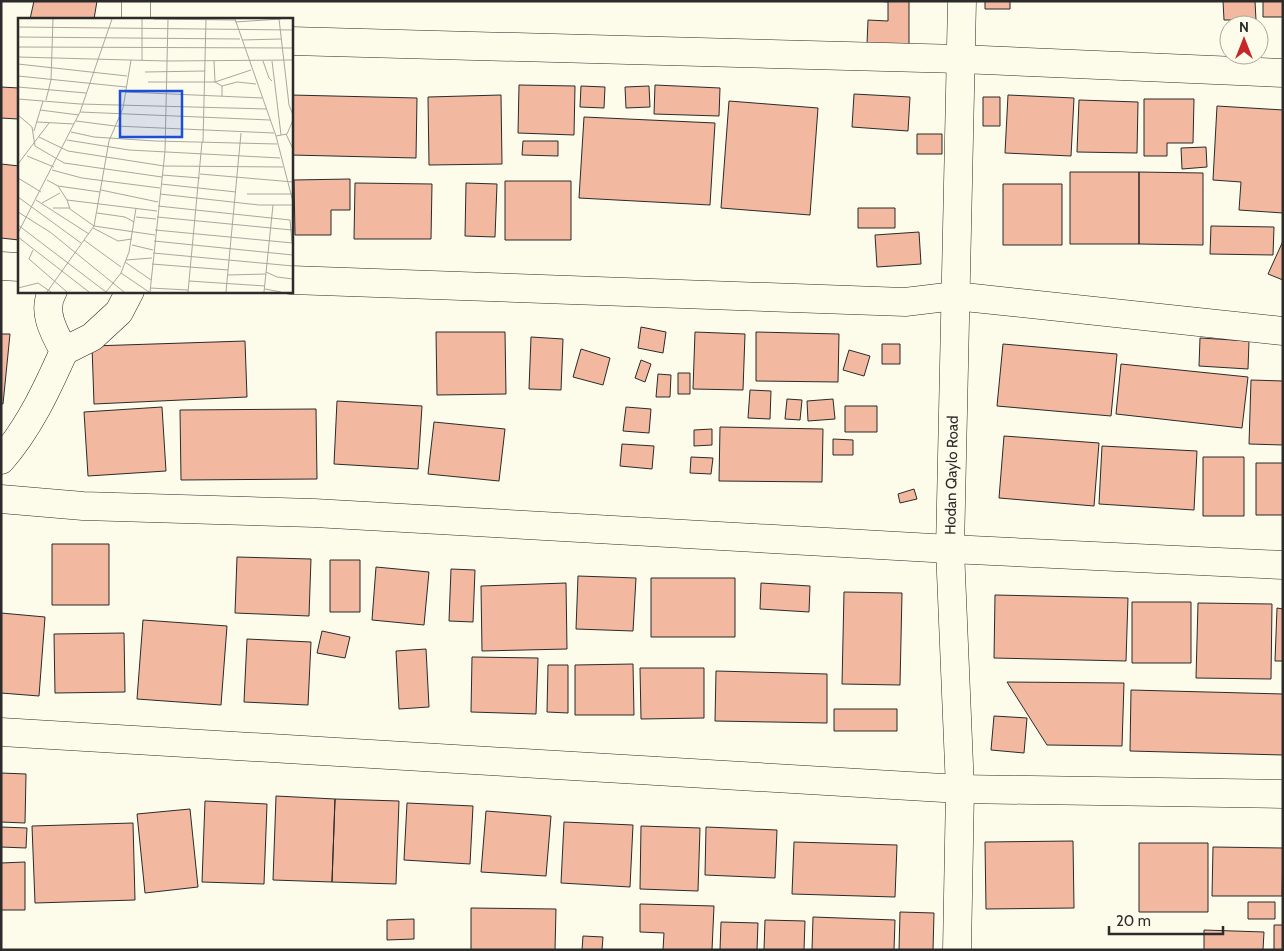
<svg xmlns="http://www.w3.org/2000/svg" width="1284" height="951" font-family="Cabin,sans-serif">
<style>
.building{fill:#f2b8a0;stroke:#2b2b2b}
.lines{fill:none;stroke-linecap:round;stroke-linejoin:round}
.minor-casing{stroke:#2b2b2b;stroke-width:29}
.minor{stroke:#fdfbea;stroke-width:28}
.labels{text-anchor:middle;stroke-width:4;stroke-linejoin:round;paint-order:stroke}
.street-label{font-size:15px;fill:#2b2b2b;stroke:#fdfbea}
.inset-road{fill:none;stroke:#a9a89e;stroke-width:1}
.view{fill:#1d4ed8;fill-opacity:0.15;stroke:#1d4ed8;stroke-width:2.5}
.inset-edge{fill:none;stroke:#2b2b2b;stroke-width:2.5}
</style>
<rect width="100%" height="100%" fill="#fdfbea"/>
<!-- building -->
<path class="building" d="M34 1H97L94 19H30Z
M877 1H909V44H867L868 20 888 21V2Z
M985 1H1010V9H985Z
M1223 1H1255L1256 20H1224Z
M1263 1H1283V17H1263Z
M519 85 575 86 574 135 518 133Z
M655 85 720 88 719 116 654 114Z
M581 86 605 87 604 108 580 107Z
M649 86 650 107 626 108 625 87Z
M1 87 19 88 18 119 1 118Z
M854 94 910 97 908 131 852 127Z
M291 95 417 98 416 158 291 155Z
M501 95 502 164 429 165 428 97Z
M1008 95 1074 98 1071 156 1005 153Z
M983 97H1000V126H983Z
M1144 99H1194L1193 143H1167V156H1144Z
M1079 100 1138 102 1137 153 1077 152Z
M729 101 818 108 810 215 721 208Z
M1217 106 1283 110V213L1239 210 1241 182 1213 180Z
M584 117 715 123 710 205 579 198Z
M917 134H942V154H917Z
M523 141H558V156L522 155Z
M1206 147 1207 167 1182 169 1181 148Z
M1 164 19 166V240L1 238Z
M1070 172H1139V244H1070Z
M1139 172 1203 173V245L1139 244Z
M350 179V210H331V235H295L294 180Z
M505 181H571V240H505Z
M355 183 432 184 431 239H354Z
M466 183 497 184 495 237 465 236Z
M1003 184H1062V245H1003Z
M858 208H895V228H858Z
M1211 226 1274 227 1273 255 1210 254Z
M919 232 921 264 877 267 875 235Z
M1283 241V280L1268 274Z
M641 327 666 332 663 353 638 348Z
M436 332H505L506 394 437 395Z
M695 332 745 334 743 390 693 389Z
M756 332 839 334 838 382 756 381Z
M1 334H10L3 404H1Z
M531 337 563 339 561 390 529 389Z
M1200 338 1249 341 1248 369 1199 366Z
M245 341 247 397 94 404 92 346Z
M882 344H900V364H882Z
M1003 344 1117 354 1111 416 997 406Z
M581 349 610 358 603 385 573 377Z
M849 350 870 356 864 376 843 370Z
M641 360 651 364 645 382 635 378Z
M1121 364 1248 377 1242 428 1116 414Z
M678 373H690V394H678Z
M658 374 671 375 670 397H656Z
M1251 380 1283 381V445L1249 444Z
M750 390 771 391 770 419 748 418Z
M787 399 802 400 800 420 785 419Z
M833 399 835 419 808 421 807 401Z
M337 401 422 406 418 469 334 464Z
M845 406H877V432H845Z
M162 407 166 471 88 476 84 412Z
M626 407 651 409 649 433 623 431Z
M316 409 317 479 181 480 180 410Z
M434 422 505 429 499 481 428 474Z
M720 427 823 429 822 482 719 481Z
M712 429V445L694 446V430Z
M1004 436 1099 443 1094 506 999 498Z
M833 439 853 440V455H833Z
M622 444 654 446 652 469 620 466Z
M1102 446 1197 451 1194 510 1099 504Z
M691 457 713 458 711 474 690 473Z
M1203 457H1244V516H1203Z
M1256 463H1283V515H1256Z
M914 489 917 499 900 503 898 494Z
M52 544H109V605H52Z
M237 557 311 559 309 616 235 613Z
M330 560H360V612H330Z
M376 567 429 572 424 625 372 620Z
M451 569 475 570 473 622 449 621Z
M578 576 636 578 633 631 576 629Z
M651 578H735V637H651Z
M566 583 567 649 482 651 481 586Z
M761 583 810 586 809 612 760 609Z
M844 592 902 593 900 685 842 684Z
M995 595 1128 598 1126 661 994 658Z
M1132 602H1191V663H1132Z
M1198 603 1272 604 1271 679 1196 678Z
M1277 608 1283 609V661H1275Z
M1 613 45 617 39 696 1 693Z
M143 620 227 626 221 705 137 699Z
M322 631 350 637 345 658 317 653Z
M124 633 125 692 55 693 54 634Z
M247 639 311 642 308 705 244 702Z
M426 649 429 707 399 709 396 651Z
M472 657 538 658 536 714 471 712Z
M633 664 634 715H575V665Z
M548 665H568V713L547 712Z
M640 668H704V718L641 719Z
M716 671 827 674V723L715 721Z
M1007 682 1124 683 1122 746 1047 745Z
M1131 690 1283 694V755L1130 751Z
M834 709H897V731H834Z
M994 716 1027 718 1024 753 991 750Z
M1 773 26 774 25 823 1 822Z
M276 796 335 799 332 882 273 880Z
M335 799 399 801 396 884 332 882Z
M205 801 267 804 264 884 202 882Z
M407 803 473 806 470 864 404 860Z
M190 809 198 887 145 893 137 814Z
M486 811 551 816 546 876 481 872Z
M564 822 633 825 630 887 561 883Z
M133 823 135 900 35 903 32 826Z
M641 826 700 828 698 891 640 889Z
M1 827 27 828 26 848 1 847Z
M706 827 777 830 775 878 705 875Z
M1073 841 1074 908 986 909 985 842Z
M794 842 897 845 895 897 792 894Z
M1139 843H1208V912H1139Z
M1213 847 1283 848 1282 896H1212Z
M25 862V910H1V863Z
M1248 902H1275V919H1248Z
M640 904 714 906 712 950H663L664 933 640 932Z
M471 908 556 909 555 950H471Z
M900 912 934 913 933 950H899Z
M813 917 895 920 894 950H812Z
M414 919V939L387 940V920Z
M765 920 805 921 804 950H764Z
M721 922 758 923 757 950H720Z
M1274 925H1283V950H1274Z
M1204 930 1264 932 1263 950H1204Z
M583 936 603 937 602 950H582Z"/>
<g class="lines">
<defs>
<g id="minor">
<path d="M136 1V19"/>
<path d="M291 41 960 59 1283 73"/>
<path d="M1 266 19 267"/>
<path d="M291 280 905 302 955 296 1283 331"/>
<path d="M64 351 92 337 119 312 130 291"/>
<path d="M1 460C29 428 47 389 64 351 54 333 41 310 53 291"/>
<path d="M1 499 83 506 314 513 950 549 1283 565"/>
<path d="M1 732 960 789 1283 794"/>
<path id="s1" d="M957 950 960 789 950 549 962 1"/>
</g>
</defs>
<!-- minor casing -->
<use href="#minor" class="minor-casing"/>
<!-- minor -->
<use href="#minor" class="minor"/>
</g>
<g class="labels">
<!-- street labels -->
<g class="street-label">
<text dy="5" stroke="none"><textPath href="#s1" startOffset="475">Hodan Qaylo Road</textPath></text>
</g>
</g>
<!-- overview -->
<g transform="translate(18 18)">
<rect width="275" height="275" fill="#fdfbea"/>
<path class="inset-road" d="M136 1 217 2M217 1 258 118 275 184M261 1 271 87 275 97M217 4 263 1M0 9 275 12M0 19 222 21M224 22 263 21M0 29 275 30M0 39 149 43 275 42M124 42V1M196 43 197 64M245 43 251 60 254 63M254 43 263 117M0 46 109 58M127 54 187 53M0 58 108 69M130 64H197L233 52M197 64 204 68V78M204 68 219 64 238 66M0 69 68 75M108 74 244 80M0 81 62 86 249 91M28 82 33 62 35 1M22 92 61 97M62 94 252 102M0 97 14 109 17 128 46 145 144 159M58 103 97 108 256 115M19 104 56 106M16 113 25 83M53 114 76 119 137 123 259 126M268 116 275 131M258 118 269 116 275 102M21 119 50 133 146 148 265 149M49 122 111 132 262 140M185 124 188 1M9 138 36 149M0 146 31 105M34 152 64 160 142 170M182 156 275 164M144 157 182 160M0 160 23 174M29 162 40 168 82 174M143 166 218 174M40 168 49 182 139 193M83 172 140 184M142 176 241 187H275M229 176H275M0 179 63 225M18 182 71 216M49 182 52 191 76 208 137 217M24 185 42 175M140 188 272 202 274 225M35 190H52M0 194 32 214 106 274M79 195 107 199 116 204M118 199 138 201M139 199 274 212M0 207 88 274 103 255 111 234 118 190M75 210 100 223 114 221M137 212 275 225M0 215 62 94 94 1M0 219 71 274M66 222 103 249M136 223 275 237M114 227 135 232M15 232 11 241 49 274M135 235 275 248M108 242 134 240M107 244 133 262M134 246 210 252M248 254 259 259 275 261M103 255 131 274M210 257 248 256M171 263 247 268M0 270 20 265 33 274M132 270 170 272M247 271 263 274M29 274 76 208 91 123 105 90 113 42M132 274 147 133 150 1M170 274 184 124M208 274 223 115M246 274 255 187"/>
<path class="view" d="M102 73H164V119H102Z"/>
<rect width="275" height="275" class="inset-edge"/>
</g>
<!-- border -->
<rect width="1284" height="951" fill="none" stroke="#2b2b2b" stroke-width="5"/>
<!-- north arrow -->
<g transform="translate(1244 40)"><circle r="24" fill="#fdfbea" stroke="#a9a89e"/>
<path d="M0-4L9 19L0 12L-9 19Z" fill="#c62828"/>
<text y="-8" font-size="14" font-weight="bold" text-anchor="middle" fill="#2b2b2b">N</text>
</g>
<!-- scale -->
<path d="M1109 926v8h114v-8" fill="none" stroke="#2b2b2b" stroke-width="2.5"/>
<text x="1116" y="926" font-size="15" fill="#2b2b2b" stroke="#fdfbea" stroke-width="4" paint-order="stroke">20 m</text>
</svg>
